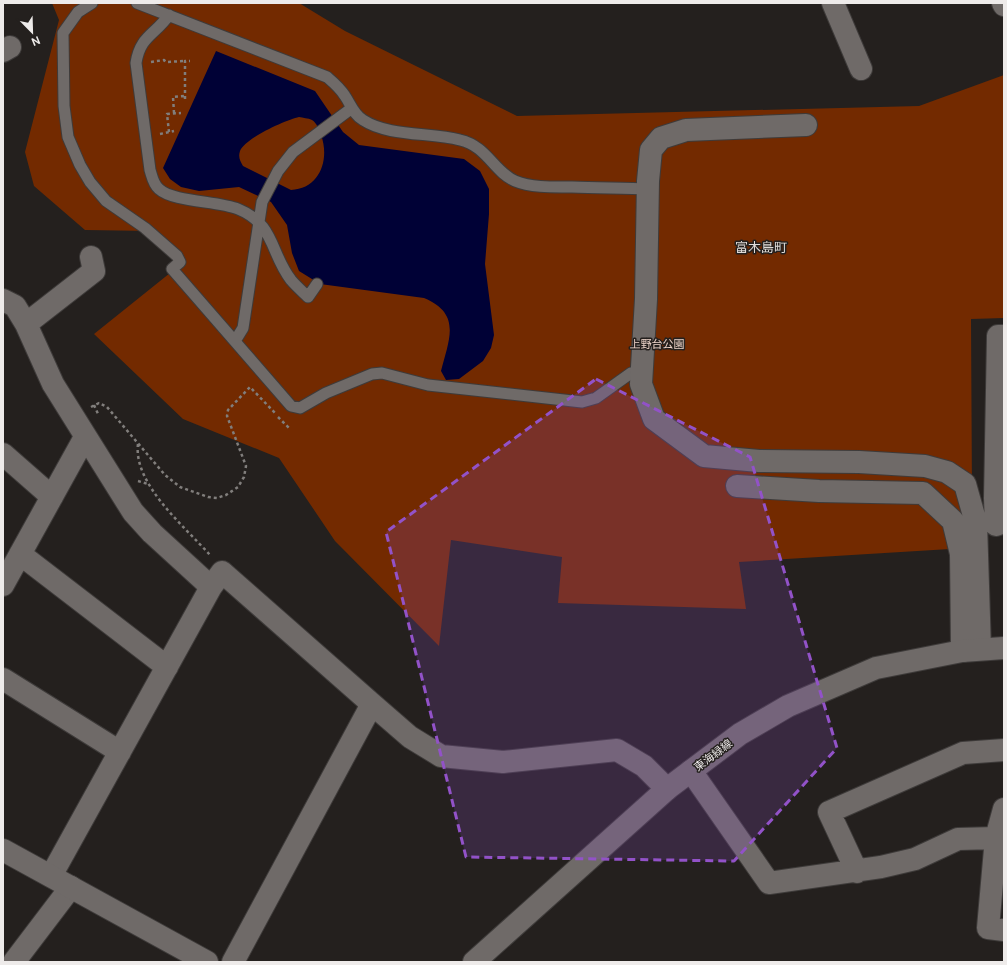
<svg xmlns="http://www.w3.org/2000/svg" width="1007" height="965" font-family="'DM Sans','Noto Sans JP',sans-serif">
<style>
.green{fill:#732a00}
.water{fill:#000136;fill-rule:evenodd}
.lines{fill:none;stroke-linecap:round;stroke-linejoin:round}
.lane-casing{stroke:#3e3b3a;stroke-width:13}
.street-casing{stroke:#3e3b3a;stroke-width:24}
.secondary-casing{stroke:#3e3b3a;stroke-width:24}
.path{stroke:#817e7c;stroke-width:2.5;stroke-dasharray:3 3;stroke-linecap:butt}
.lane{stroke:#6f6a68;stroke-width:11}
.street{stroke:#6f6a68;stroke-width:22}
.secondary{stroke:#6f6a68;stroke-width:22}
.marked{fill:#9252c8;fill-opacity:0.2;stroke:#9252c8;stroke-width:3;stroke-dasharray:8 5;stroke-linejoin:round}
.labels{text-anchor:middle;stroke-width:3;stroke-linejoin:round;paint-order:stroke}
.park-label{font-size:11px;fill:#eed5ca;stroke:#24201e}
.street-label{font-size:11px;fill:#eeebea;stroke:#24201e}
.quarter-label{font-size:13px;fill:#e0dbd8;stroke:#24201e}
</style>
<rect width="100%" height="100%" fill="#24201e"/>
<!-- green -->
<path class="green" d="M52 3H299L345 31 517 116 919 106 1004 75V318L971 319 972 498 950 549 739 562 746 609 558 603 562 557 451 540 439 646 335 541 279 458 183 419 94 334 185 261 152 231 85 230 34 186 25 152 59 20Z"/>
<!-- water -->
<path class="water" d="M216 51 315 91 343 132 359 145 464 159 480 171 489 189V214L485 264 494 335 491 348 483 361 459 379 446 380 441 371C449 339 462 314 424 298L320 284 299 271 292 253 287 225 271 202 239 187 199 191 181 187 170 179 163 168ZM299 117C303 118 308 118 312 120 317 123 319 130 321 135 330 159 320 189 291 190L243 166C240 161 238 157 240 151 245 138 286 120 299 117Z"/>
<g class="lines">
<defs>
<path id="lane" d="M92 3 78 12 63 33 64 106 68 137 80 165 90 182 106 201 145 228 177 256 180 262 172 269 291 406 300 408 326 393 372 374 382 373 428 385 582 402 596 398 631 373 642 372
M137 3 327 77C334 83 340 88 345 96 351 105 354 115 363 120 389 137 431 132 460 140 487 146 494 172 515 181 532 188 555 187 572 187 598 188 623 188 648 189
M169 15C155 35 140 36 136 63L150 170C152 176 153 184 159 189 173 202 218 201 238 209 275 224 270 253 291 280 296 286 302 291 308 297L317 284
M235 341 243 328 262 202 278 171 293 152 352 108"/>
<path id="street" d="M833 3 861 69
M1003 3 1004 5
M3 51 10 47
M806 125 686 130 661 138 651 150 648 181 646 299 641 384 654 419 704 456 759 461 859 462 925 466 947 472 965 484 976 523 980 649
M3 300 15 306 26 324 53 384 133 512 152 533 211 587
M26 324 94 271 91 257
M1004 336H998L995 498 996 525 1004 522
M3 454 52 497
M737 486 819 491 923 493 953 521 961 554 962 651
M20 554 167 667
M3 585 85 437
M3 679 120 752
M691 771 769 883 881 867 915 859 958 839 996 838
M1004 809 996 838 988 928 1004 930
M857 872 829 812 963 753 1004 750
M51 876 211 587 222 572 372 704 410 737 441 756 503 762 617 750 644 766 667 789
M14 962 71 887
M233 962 372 704"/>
<path id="secondary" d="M3 850 207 962
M474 962 667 789 740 734 788 706 876 668 962 651 1004 648"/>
</defs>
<!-- lane casing -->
<use href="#lane" class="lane-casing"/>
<!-- street casing -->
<use href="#street" class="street-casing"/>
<!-- secondary casing -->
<use href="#secondary" class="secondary-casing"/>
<!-- path -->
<path class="path" d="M151 62 164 60 166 62 185 61
M185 99V61H190
M174 113 173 97 185 96
M169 132 167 114 181 113
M160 134 174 131
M94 405 99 416
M91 407 99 403 107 407 165 475 180 487 208 497 217 498 226 495 238 487 244 477 246 466 227 416 228 410 250 387 275 413
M278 417 289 428
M138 444C133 484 185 527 210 555
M138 481 148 484"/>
<!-- lane -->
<use href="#lane" class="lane"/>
<!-- street -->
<use href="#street" class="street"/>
<!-- secondary -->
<use href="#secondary" class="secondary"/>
</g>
<!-- marked area -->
<path class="marked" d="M596 379 750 457 837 748 734 861 466 857 386 532Z"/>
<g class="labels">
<!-- park labels -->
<g class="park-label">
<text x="657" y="348">上野台公園</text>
</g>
<!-- street labels -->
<g class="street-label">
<text transform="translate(713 755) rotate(-37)" y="4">東海緑線</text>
</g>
<!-- quarter labels -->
<g class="quarter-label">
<text x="761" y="252">富木島町</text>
</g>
</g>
<!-- border -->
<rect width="1007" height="965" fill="none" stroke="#eeebea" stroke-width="8"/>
<!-- north arrow -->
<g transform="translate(32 32) rotate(157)" stroke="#24201e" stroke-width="3" paint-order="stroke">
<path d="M0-3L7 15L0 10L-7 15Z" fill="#eeebea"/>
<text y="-6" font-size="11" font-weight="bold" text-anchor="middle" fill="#eeebea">N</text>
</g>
</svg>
